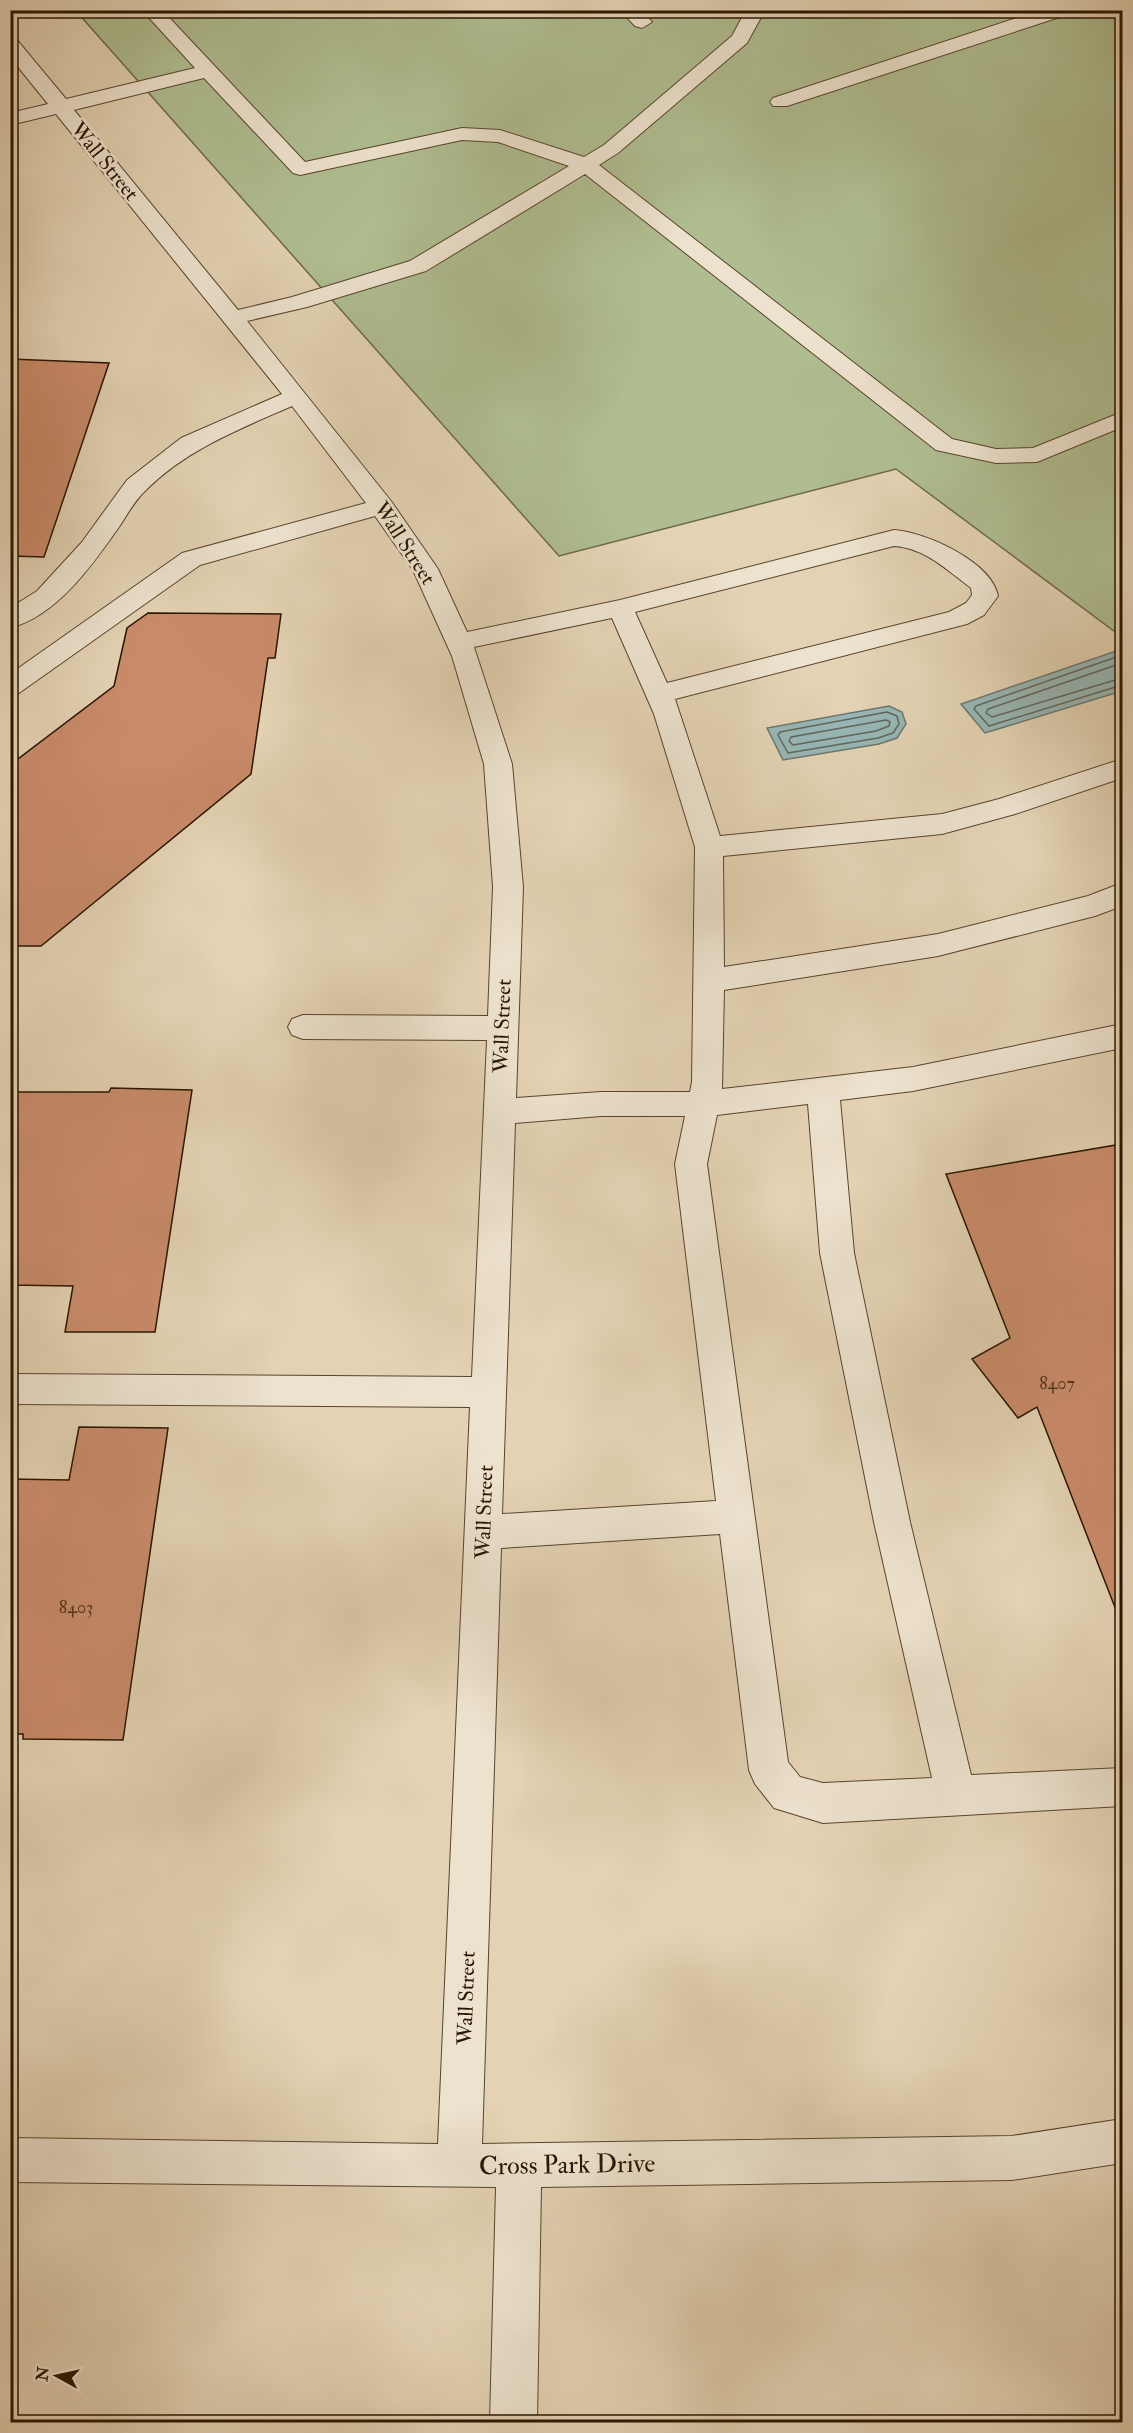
<svg xmlns="http://www.w3.org/2000/svg" width="1133" height="2433" font-family="'IM FELL Double Pica',serif">
<style>
.green{fill:#afbd90;stroke:#6c6948;stroke-width:1.5}
.water{fill:#97b6b5;stroke:#6b766d;stroke-width:1.5}
.lines{fill:none;stroke-linecap:round;stroke-linejoin:round}
.shore{stroke:#60665a;stroke-width:1.5}
.building{fill:#c98b6a;stroke:#291500;stroke-width:1.5}
.minor-casing{stroke:#58442d;stroke-width:2}
.minor{fill:#ede2ce;fill-rule:evenodd}
.labels{text-anchor:middle;stroke-width:5;stroke-linejoin:round;paint-order:stroke}
.number-label{font-size:18px;fill:#51321a}
.street-label{font-size:21px;fill:#291500;stroke:#ede2ce}
.near-street-label{font-size:26px;fill:#291500;stroke:#ede2ce}
</style>
<rect width="100%" height="100%" fill="#e3d2b3"/>
<filter id="stains"><feTurbulence type="fractalNoise" baseFrequency=".00333" numOctaves="4"/><feColorMatrix values="0 0 0 0 .2 0 0 0 0 .09 0 0 0 0 .02 0 0 0 .5 -.17"/></filter>
<radialGradient id="worn" r=".72"><stop offset=".6" stop-color="#630" stop-opacity="0"/><stop offset="1" stop-color="#630" stop-opacity=".3"/></radialGradient>
<!-- green -->
<path class="green" d="M76 11H1122V637L896 469 559 556Z"/>
<!-- water -->
<path class="water" d="M1122 649V691L985 733 961 704Z
M889 706 902 712 906 724 897 738 879 744 783 760 767 728Z"/>
<g class="lines">
<!-- shore -->
<path class="shore" d="M1122 655 976 706 974 709 989 726 1122 685
M1122 663 988 709 986 713 992 717 1122 678
M887 712 897 716 899 724 893 733 878 738 788 753 778 735 780 732Z
M886 720 890 722 889 726 876 731 793 745 789 741 791 737Z"/>
</g>
<!-- building -->
<path class="building" d="M10 359 109 363 44 557 10 556Z
M148 613 281 614 275 658H268L251 774 41 946H10V765L114 686 127 628Z
M111 1088 192 1090 155 1332H65L73 1286 10 1285V1092H109Z
M1122 1144V1609L1116 1610 1037 1407 1018 1418 972 1359 1010 1338 946 1174Z
M79 1427 168 1428 123 1740 23 1739V1734H10V1479L69 1480Z"/>
<g class="lines">
<defs>
<path id="minor" d="M142 10H162L305 162 462 128 500 130 584 157 604 145 732 36 746 10H765L747 43 618 153 599 165 952 439 996 449 1033 448 1122 412V427L1037 462 996 463 936 450 585 174 426 271 307 307 247 321 391 501 438 569 467 632 620 600 894 530C926 532 992 562 998 596L984 615 967 624 675 699 720 836 942 814 999 799 1122 759V778L1015 814 942 834 723 856 724 967 938 934 1088 896 1122 883V906L1095 916 938 956 724 990 722 1089 913 1067 1122 1024V1048L913 1091 840 1100 854 1253 910 1522 971 1775 1122 1768V1806L823 1823 774 1808 755 1784 749 1770 720 1534 501 1548 482 2144 1012 2136 1122 2119V2163L1012 2180 541 2187 537 2422H490L496 2187 10 2182V2138L438 2144 470 1407 10 1404V1374L472 1377 487 1040 303 1039 292 1035 288 1027 292 1019 303 1015 488 1016 493 887 484 764 452 656 413 570 375 516 200 565 19 693 10 696V674L182 553 366 503 292 406C240 429 187 449 146 490 135 500 127 515 119 527 93 564 57 616 10 628V608L37 591 82 542 127 480 181 438 282 394 56 114 10 125V113L48 104 10 57V38L17 40 66 99 195 68ZM204 78 293 173 300 175 462 140 498 142 569 166 410 261 292 297 238 310 74 110ZM894 546C925 548 947 570 971 588L972 595 966 603 949 612 667 683 635 612ZM612 618 654 714 695 847 692 1082 690 1092H601L516 1098 523 887 512 764 474 647ZM808 1104 820 1253 874 1522 932 1778 823 1783 800 1777 788 1762 707 1164 717 1115ZM601 1116H685L675 1164 716 1501 502 1514 515 1123Z
M620 10H641L652 22 642 28 635 26Z
M1041 10H1071L1069 14 787 106H773L770 102 773 98Z"/>
</defs>
<!-- minor casing -->
<use href="#minor" class="minor-casing"/>
<!-- minor -->
<use href="#minor" class="minor"/>
</g>
<g class="labels">
<!-- number labels -->
<g class="number-label">
<text x="1057" y="1389">8407</text>
<text x="76" y="1613">8403</text>
</g>
<!-- street labels -->
<g class="street-label">
<text transform="translate(105 161) rotate(51)" y="7">Wall Street</text>
<text transform="translate(405 543) rotate(57)" y="7">Wall Street</text>
<text transform="translate(502 1026) rotate(-88)" y="7">Wall Street</text>
<text transform="translate(484 1512) rotate(-88)" y="7">Wall Street</text>
<text transform="translate(466 1998) rotate(-88)" y="7">Wall Street</text>
</g>
<!-- near-street labels -->
<g class="near-street-label">
<text transform="translate(567 2164) rotate(-1)" y="9">Cross Park Drive</text>
</g>
</g>
<!-- margin -->
<rect width="1133" height="2433" fill="none" stroke="#e3d2b3" stroke-width="36"/>
<rect x="12" y="12" width="1109" height="2409" fill="none" stroke="#291500" stroke-width="3"/>
<rect x="18" y="18" width="1097" height="2397" fill="none" stroke="#291500" stroke-width="1.5"/>
<!-- north arrow -->
<g transform="translate(57 2376) rotate(278)" stroke="#ede2ce" stroke-width="4.5" paint-order="stroke">
<path d="M0-4.5L10 22L0 15L-10 22Z" fill="#291500"/>
<text y="-9" font-size="16" font-weight="bold" text-anchor="middle" fill="#291500">N</text>
</g>
<rect width="100%" height="100%" filter="url(#stains)"/>
<rect width="100%" height="100%" fill="url(#worn)"/>
</svg>
